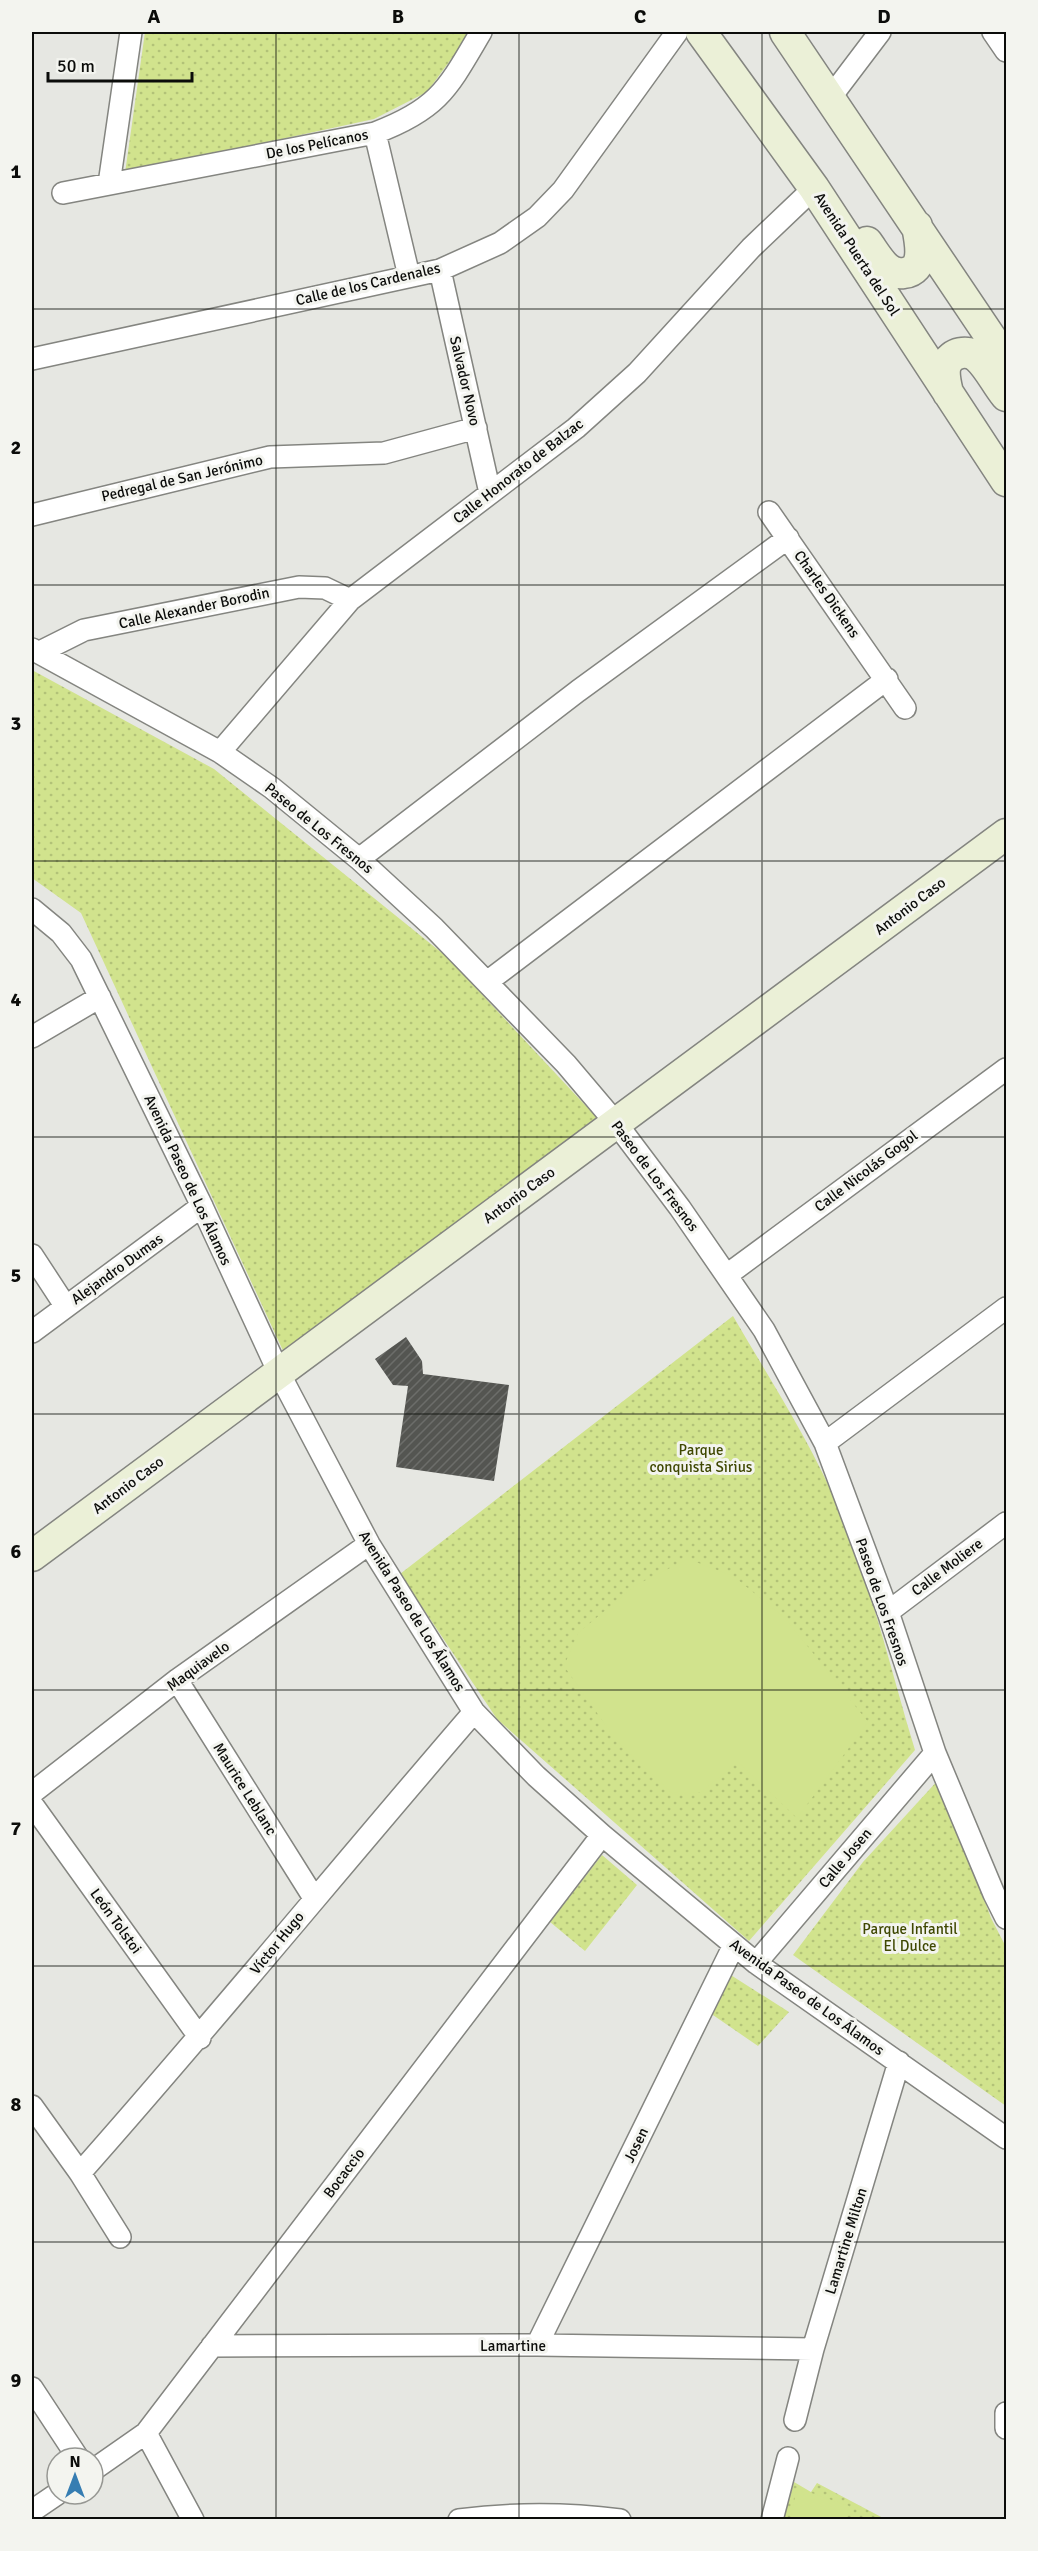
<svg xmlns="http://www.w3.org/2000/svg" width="1038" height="2551" font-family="Signika,sans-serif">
<defs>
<pattern id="grass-dots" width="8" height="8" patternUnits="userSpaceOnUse" patternTransform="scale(1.5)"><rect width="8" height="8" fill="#d1e38d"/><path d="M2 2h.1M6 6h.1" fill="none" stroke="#b2c278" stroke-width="1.8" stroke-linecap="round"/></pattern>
<pattern id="building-hatch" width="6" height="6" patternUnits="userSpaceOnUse" patternTransform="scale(1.5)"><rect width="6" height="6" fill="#545551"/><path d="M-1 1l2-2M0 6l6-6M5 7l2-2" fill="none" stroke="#6c6d6a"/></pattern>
</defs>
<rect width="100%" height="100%" fill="#e6e7e2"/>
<path fill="url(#grass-dots)" d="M 145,32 L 471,32 L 427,92 L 374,119 L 125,173 Z
M 32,670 L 214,769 L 447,957 L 599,1120 L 285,1355 L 81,913 L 32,878 Z
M 733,1316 C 770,1380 811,1442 840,1511 C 872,1588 891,1671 915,1750 L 749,1941 L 497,1719 L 400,1574 Z
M 940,1778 L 991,1918 L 1006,1947 L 1006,2106 L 793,1955 L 863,1862 Z
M 602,1855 L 637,1885 L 585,1951 L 550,1922 Z
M 726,1972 L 789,2012 L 758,2046 L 710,2013 Z
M 794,2482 L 811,2492 L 817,2483 L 885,2519 L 783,2520 Z"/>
<path fill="#d1e38d" d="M 688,1559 L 733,1576 L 785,1618 L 868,1722 L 797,1818 L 738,1762 L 701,1792 L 674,1795 L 616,1740 L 564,1666 L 578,1633 L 636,1585 Z
M 797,2488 L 849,2506 L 846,2519 L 790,2519 Z"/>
<path fill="url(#building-hatch)" d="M 406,1337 L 422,1361 L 423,1374 L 509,1385 L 494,1481 L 396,1467 L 408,1386 L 393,1385 L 375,1359 Z"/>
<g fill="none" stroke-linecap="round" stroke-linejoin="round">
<defs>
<path id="street" d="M 993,32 L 1006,51
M 830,98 L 880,32
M 375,133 L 409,276
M 109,184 L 131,32
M 63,193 L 375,133 C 439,109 448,88 481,32
M 440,270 L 490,493
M 32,359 L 440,270 L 500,243 L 537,217 L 563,190 L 677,32
M 769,512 L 905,708
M 32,515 L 270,457 L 384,453 L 476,428
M 32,649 L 220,752 L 272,788 L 359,859 L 434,928 L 566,1064 L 616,1123 L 680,1208 L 764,1330 L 825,1443 L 888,1612 L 935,1753 L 994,1894 L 1006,1918
M 40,652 L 84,630 L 299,587 L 325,588 L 350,600
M 220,752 L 350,600 L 576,428 L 637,373 L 751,248 L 814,188
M 359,859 L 578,691 L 788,538
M 32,909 L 61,933 L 81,959 L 199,1200 L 279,1373 L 369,1544 L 474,1712 L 536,1776 L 602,1835 L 756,1963 L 1006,2138
M 487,982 L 887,679
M 32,1037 L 100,997
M 32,1255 L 66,1307
M 727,1275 L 1006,1069
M 32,1332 L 202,1206
M 825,1443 L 1006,1308
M 888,1612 L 1006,1523
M 177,1680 L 314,1898
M 32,1793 L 177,1680 L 369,1544
M 32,1804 L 200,2038
M 756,1963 L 935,1753
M 32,2106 L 80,2173 L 120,2237
M 80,2173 C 214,2022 342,1865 474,1712
M 537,2345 L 734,1945
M 212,2346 L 537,2345 L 813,2349
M 32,2388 L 78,2458
M 1006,2413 L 1006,2428
M 795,2420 L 813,2349 L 899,2062
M 146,2433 L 193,2520
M 93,2470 L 146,2433 L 602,1835
M 32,2511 L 57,2494
M 459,2520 C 513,2513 566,2513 620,2520
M 772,2520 L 788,2458"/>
<path id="secondary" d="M 701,32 L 814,188 L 1006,481
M 785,32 L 1006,360
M 867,242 C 873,250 879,261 887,268 C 892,272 898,274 904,273 C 927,270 920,242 917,226
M 948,393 C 946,384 943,373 946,365 C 951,352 968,349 978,358 C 989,368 996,384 1006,396
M 32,1556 L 1006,834"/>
</defs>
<use href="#street" stroke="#848580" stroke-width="24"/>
<use href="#secondary" stroke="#848580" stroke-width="33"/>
<use href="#street" stroke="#fff" stroke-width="21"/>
<use href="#secondary" stroke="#ebf0d7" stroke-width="30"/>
</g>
<path fill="none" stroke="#0b0c0a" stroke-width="1.5" stroke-opacity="0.55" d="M 276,32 L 276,2520M 519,32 L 519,2520M 762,32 L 762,2520M 32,309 L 1006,309M 32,585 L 1006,585M 32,861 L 1006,861M 32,1137 L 1006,1137M 32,1414 L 1006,1414M 32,1690 L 1006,1690M 32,1966 L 1006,1966M 32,2242 L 1006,2242"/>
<g text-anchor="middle" stroke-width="6" stroke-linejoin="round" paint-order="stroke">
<g font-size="15" fill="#0b0c0a" stroke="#f3f4ef">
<text transform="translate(317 144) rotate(-11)" y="5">De los Pelícanos</text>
<text transform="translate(857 254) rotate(57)" y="5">Avenida Puerta del Sol</text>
<text transform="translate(368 284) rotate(-13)" y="5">Calle de los Cardenales</text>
<text transform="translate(465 381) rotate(77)" y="5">Salvador Novo</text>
<text transform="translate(518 471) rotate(-38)" y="5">Calle Honorato de Balzac</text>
<text transform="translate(182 478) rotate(-13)" y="5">Pedregal de San Jerónimo</text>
<text transform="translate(827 594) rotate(55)" y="5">Charles Dickens</text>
<text transform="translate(194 608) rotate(-12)" y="5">Calle Alexander Borodin</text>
<text transform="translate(319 828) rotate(39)" y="5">Paseo de Los Fresnos</text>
<text transform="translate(910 906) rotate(-37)" y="5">Antonio Caso</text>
<text transform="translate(866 1171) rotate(-37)" y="5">Calle Nicolás Gogol</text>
<text transform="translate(655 1176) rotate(53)" y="5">Paseo de Los Fresnos</text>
<text transform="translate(188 1180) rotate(65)" y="5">Avenida Paseo de Los Álamos</text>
<text transform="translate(519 1195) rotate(-36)" y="5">Antonio Caso</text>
<text transform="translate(117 1269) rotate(-36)" y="5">Alejandro Dumas</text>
<text transform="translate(128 1485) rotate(-37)" y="5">Antonio Caso</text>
<text transform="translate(947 1567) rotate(-37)" y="5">Calle Moliere</text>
<text transform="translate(882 1602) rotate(71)" y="5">Paseo de Los Fresnos</text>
<text transform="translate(412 1611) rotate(58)" y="5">Avenida Paseo de Los Álamos</text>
<text transform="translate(198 1666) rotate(-36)" y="5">Maquiavelo</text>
<text transform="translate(245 1789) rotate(58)" y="5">Maurice Leblanc</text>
<text transform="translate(845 1858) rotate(-50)" y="5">Calle Josen</text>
<text transform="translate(116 1921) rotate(54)" y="5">León Tolstoi</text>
<text transform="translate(277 1943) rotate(-51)" y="5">Víctor Hugo</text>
<text transform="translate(807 1997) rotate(36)" y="5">Avenida Paseo de Los Álamos</text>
<text transform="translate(636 2145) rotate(-64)" y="5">Josen</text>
<text transform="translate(344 2173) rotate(-53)" y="5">Bocaccio</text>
<text transform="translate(846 2241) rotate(-73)" y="5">Lamartine Milton</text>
<text x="513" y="2351">Lamartine</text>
</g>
<g font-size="15" fill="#3f4802" stroke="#f3f4ef">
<text x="701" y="1455">Parque<tspan x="701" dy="17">conquista Sirius</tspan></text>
<text x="910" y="1934">Parque Infantil<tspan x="910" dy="17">El Dulce</tspan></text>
</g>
</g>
<rect width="1038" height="2551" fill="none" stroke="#f3f4ef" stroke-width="66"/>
<g transform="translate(75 2476)"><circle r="28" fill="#f3f4ef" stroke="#969793" stroke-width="1.5"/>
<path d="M0-4.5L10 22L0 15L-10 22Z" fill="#367db2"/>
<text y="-9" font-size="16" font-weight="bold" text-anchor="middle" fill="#0b0c0a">N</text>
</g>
<path d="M48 72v9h144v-9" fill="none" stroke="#0b0c0a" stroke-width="3"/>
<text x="57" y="72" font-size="18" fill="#0b0c0a" stroke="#f3f4ef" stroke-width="4.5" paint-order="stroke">50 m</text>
<rect x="33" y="33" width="972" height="2485" fill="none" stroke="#0b0c0a" stroke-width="2"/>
<g font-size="20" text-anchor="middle" font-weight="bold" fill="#0b0c0a">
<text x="154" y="23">A</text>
<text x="398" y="23">B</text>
<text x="640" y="23">C</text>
<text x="884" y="23">D</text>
<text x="16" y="178">1</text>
<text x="16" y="454">2</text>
<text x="16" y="730">3</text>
<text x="16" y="1006">4</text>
<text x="16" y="1282">5</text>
<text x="16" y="1558">6</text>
<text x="16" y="1835">7</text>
<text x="16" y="2111">8</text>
<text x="16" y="2387">9</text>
</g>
</svg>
